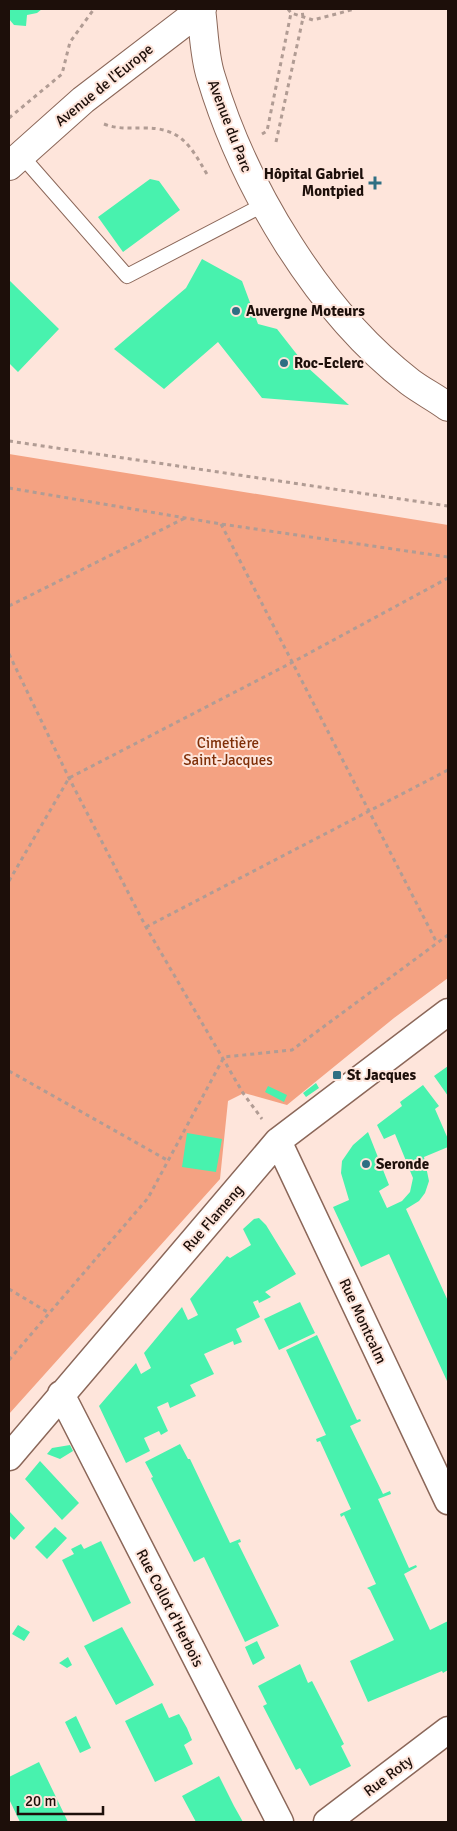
<svg xmlns="http://www.w3.org/2000/svg" width="457" height="1831" font-family="Signika,sans-serif">
<rect width="100%" height="100%" fill="#fee5db"/>
<path fill="#f4a282" d="M 9,454 L 448,525 L 448,978 L 394,1018 L 287,1105 L 244,1093 L 228,1101 L 220,1179 L 9,1414 Z"/>
<path fill="#48f2ae" d="M 9,9 L 42,9 L 37,13 L 27,15 L 26,26 L 14,25 L 9,19 Z
M 150,179 L 159,181 L 180,210 L 123,252 L 98,217 Z
M 202,259 L 242,281 L 258,324 L 277,329 L 306,366 L 349,405 L 262,398 L 218,342 L 164,389 L 114,349 L 186,288 Z
M 9,280 L 59,329 L 18,372 L 9,363 Z
M 448,1066 L 448,1096 L 434,1076 Z
M 316,1083 L 319,1088 L 306,1097 L 303,1093 Z
M 423,1085 L 439,1106 L 435,1109 L 448,1139 L 448,1147 L 424,1157 L 429,1181 L 425,1193 L 419,1201 L 406,1209 L 448,1301 L 447,1381 L 389,1254 L 361,1267 L 333,1207 L 349,1200 L 341,1173 L 342,1161 L 353,1145 L 368,1132 L 389,1185 L 379,1191 L 387,1208 L 402,1201 L 410,1192 L 413,1178 L 395,1134 L 384,1139 L 377,1125 L 402,1106 L 400,1102 Z
M 268,1086 L 287,1095 L 284,1102 L 265,1092 Z
M 187,1133 L 222,1139 L 216,1172 L 182,1167 Z
M 259,1218 L 266,1225 L 296,1274 L 265,1292 L 271,1297 L 259,1303 L 258,1300 L 253,1302 L 260,1317 L 236,1329 L 242,1342 L 234,1345 L 233,1341 L 204,1354 L 214,1374 L 190,1385 L 196,1396 L 170,1408 L 168,1402 L 157,1407 L 168,1431 L 161,1435 L 159,1431 L 144,1438 L 150,1451 L 126,1463 L 99,1406 L 136,1363 L 141,1374 L 151,1368 L 144,1353 L 182,1307 L 188,1320 L 198,1315 L 190,1299 L 227,1256 L 230,1258 L 251,1245 L 243,1229 L 254,1219 Z
M 300,1302 L 315,1333 L 279,1350 L 264,1319 Z
M 317,1335 L 357,1420 L 360,1419 L 361,1421 L 350,1426 L 383,1494 L 390,1491 L 391,1494 L 378,1499 L 409,1568 L 416,1565 L 417,1567 L 404,1574 L 430,1630 L 448,1621 L 448,1670 L 443,1673 L 442,1671 L 368,1702 L 350,1661 L 394,1640 L 370,1590 L 367,1588 L 376,1584 L 344,1515 L 341,1517 L 340,1514 L 351,1509 L 320,1441 L 317,1442 L 316,1439 L 326,1435 L 286,1350 Z
M 180,1444 L 188,1459 L 190,1459 L 230,1543 L 240,1539 L 241,1542 L 238,1543 L 279,1626 L 245,1642 L 204,1557 L 194,1562 L 151,1478 L 153,1477 L 145,1462 Z
M 70,1445 L 73,1451 L 60,1459 L 47,1454 L 52,1448 Z
M 40,1461 L 79,1503 L 62,1520 L 25,1479 Z
M 9,1511 L 25,1528 L 14,1540 L 9,1535 Z
M 55,1527 L 67,1538 L 47,1559 L 35,1547 Z
M 101,1541 L 131,1603 L 93,1622 L 62,1560 L 74,1554 L 71,1549 L 81,1544 L 84,1549 Z
M 18,1625 L 30,1632 L 24,1641 L 12,1634 Z
M 122,1627 L 154,1685 L 116,1705 L 84,1646 Z
M 257,1641 L 265,1658 L 253,1665 L 245,1647 Z
M 68,1657 L 72,1665 L 67,1668 L 59,1663 Z
M 300,1664 L 308,1683 L 312,1681 L 344,1744 L 341,1746 L 351,1766 L 310,1786 L 300,1768 L 296,1770 L 263,1706 L 267,1704 L 258,1686 Z
M 162,1703 L 169,1718 L 179,1714 L 187,1728 L 192,1740 L 184,1745 L 193,1764 L 155,1782 L 125,1721 Z
M 76,1716 L 91,1748 L 80,1753 L 65,1722 Z
M 39,1762 L 54,1793 L 68,1822 L 20,1822 L 9,1799 L 9,1777 Z
M 219,1776 L 234,1806 L 243,1822 L 196,1822 L 182,1796 Z"/>
<g fill="none" stroke-linecap="round" stroke-linejoin="round">
<defs>
<path id="lane" d="M 21,155 L 127,276 L 265,204"/>
<path id="street" d="M 278,1141 L 448,1501
M 61,1394 L 280,1822
M 9,1457 L 278,1141 L 448,1012
M 327,1822 L 448,1730"/>
<path id="secondary" d="M 201,9 C 204,31 204,56 211,77 C 244,187 318,311 410,382 C 422,391 436,398 448,407
M 9,166 L 83,100 L 202,9"/>
</defs>
<use href="#lane" stroke="#8b6759" stroke-width="16"/>
<use href="#street" stroke="#8b6759" stroke-width="29"/>
<use href="#secondary" stroke="#8b6759" stroke-width="30"/>
<path stroke="#b19c94" stroke-width="3" stroke-dasharray="4 4" stroke-linecap="butt" d="M 288,9 L 291,13 L 313,20 L 355,9
M 9,118 L 62,74 L 70,42 L 94,9
M 104,124 C 117,129 128,128 142,128 C 181,127 190,145 208,176
M 262,134 L 267,131 L 291,13
M 276,142 L 303,18 L 302,9
M 9,441 L 448,506
M 9,488 L 221,524 L 448,557
M 221,524 L 437,943
M 9,606 L 185,518
M 9,654 L 69,778 L 146,927 L 243,1093 L 262,1119
M 9,881 L 69,778 L 291,663 L 448,578
M 146,927 L 448,770
M 9,1071 L 167,1160
M 9,1289 L 49,1313
M 9,1360 L 148,1198 L 224,1057 L 292,1050 L 448,935"/>
<use href="#lane" stroke="#fff" stroke-width="14"/>
<use href="#street" stroke="#fff" stroke-width="26"/>
<use href="#secondary" stroke="#fff" stroke-width="28"/>
</g>
<g fill="#2f6f83" stroke="#fee5db" stroke-width="2">
<path d="M372.5 175.5h5v5h5v5h-5v5h-5v-5h-5v-5h5z"/>
<circle cx="236" cy="311" r="5"/>
<circle cx="284" cy="363" r="5"/>
<rect x="332" y="1070" width="10" height="10" rx="2.5"/>
<circle cx="366" cy="1164" r="5"/>
</g>
<g text-anchor="middle" stroke-width="4" stroke-linejoin="round" paint-order="stroke">
<g font-size="15" fill="#1d0f0a" stroke="#fee5db">
<text transform="translate(104 85) rotate(-39)" y="5">Avenue de l'Europe</text>
<text transform="translate(230 126) rotate(69)" y="5">Avenue du Parc</text>
<text transform="translate(213 1218) rotate(-49)" y="5">Rue Flameng</text>
<text transform="translate(363 1321) rotate(65)" y="5">Rue Montcalm</text>
<text transform="translate(170 1608) rotate(63)" y="5">Rue Collot d'Herbois</text>
<text transform="translate(388 1776) rotate(-37)" y="5">Rue Roty</text>
</g>
<g font-size="15" font-weight="bold" fill="#1d0f0a" stroke="#fee5db" text-anchor="start">
<text x="364" y="179" text-anchor="end">Hôpital Gabriel<tspan x="364" dy="17">Montpied</tspan></text>
<text x="246" y="316">Auvergne Moteurs</text>
<text x="294" y="368">Roc-Eclerc</text>
<text x="347" y="1080">St Jacques</text>
<text x="376" y="1169">Seronde</text>
</g>
<g font-size="15" fill="#7f2f08" stroke="#fee5db">
<text x="228" y="748">Cimetière<tspan x="228" dy="17">Saint-Jacques</tspan></text>
</g>
</g>
<rect width="457" height="1831" fill="none" stroke="#1d0f0a" stroke-width="20"/>
<path d="M18 1806v8h85v-8" fill="none" stroke="#1d0f0a" stroke-width="2.5"/>
<text x="25" y="1806" font-size="15" fill="#1d0f0a" stroke="#fee5db" stroke-width="4" paint-order="stroke">20 m</text>
</svg>
